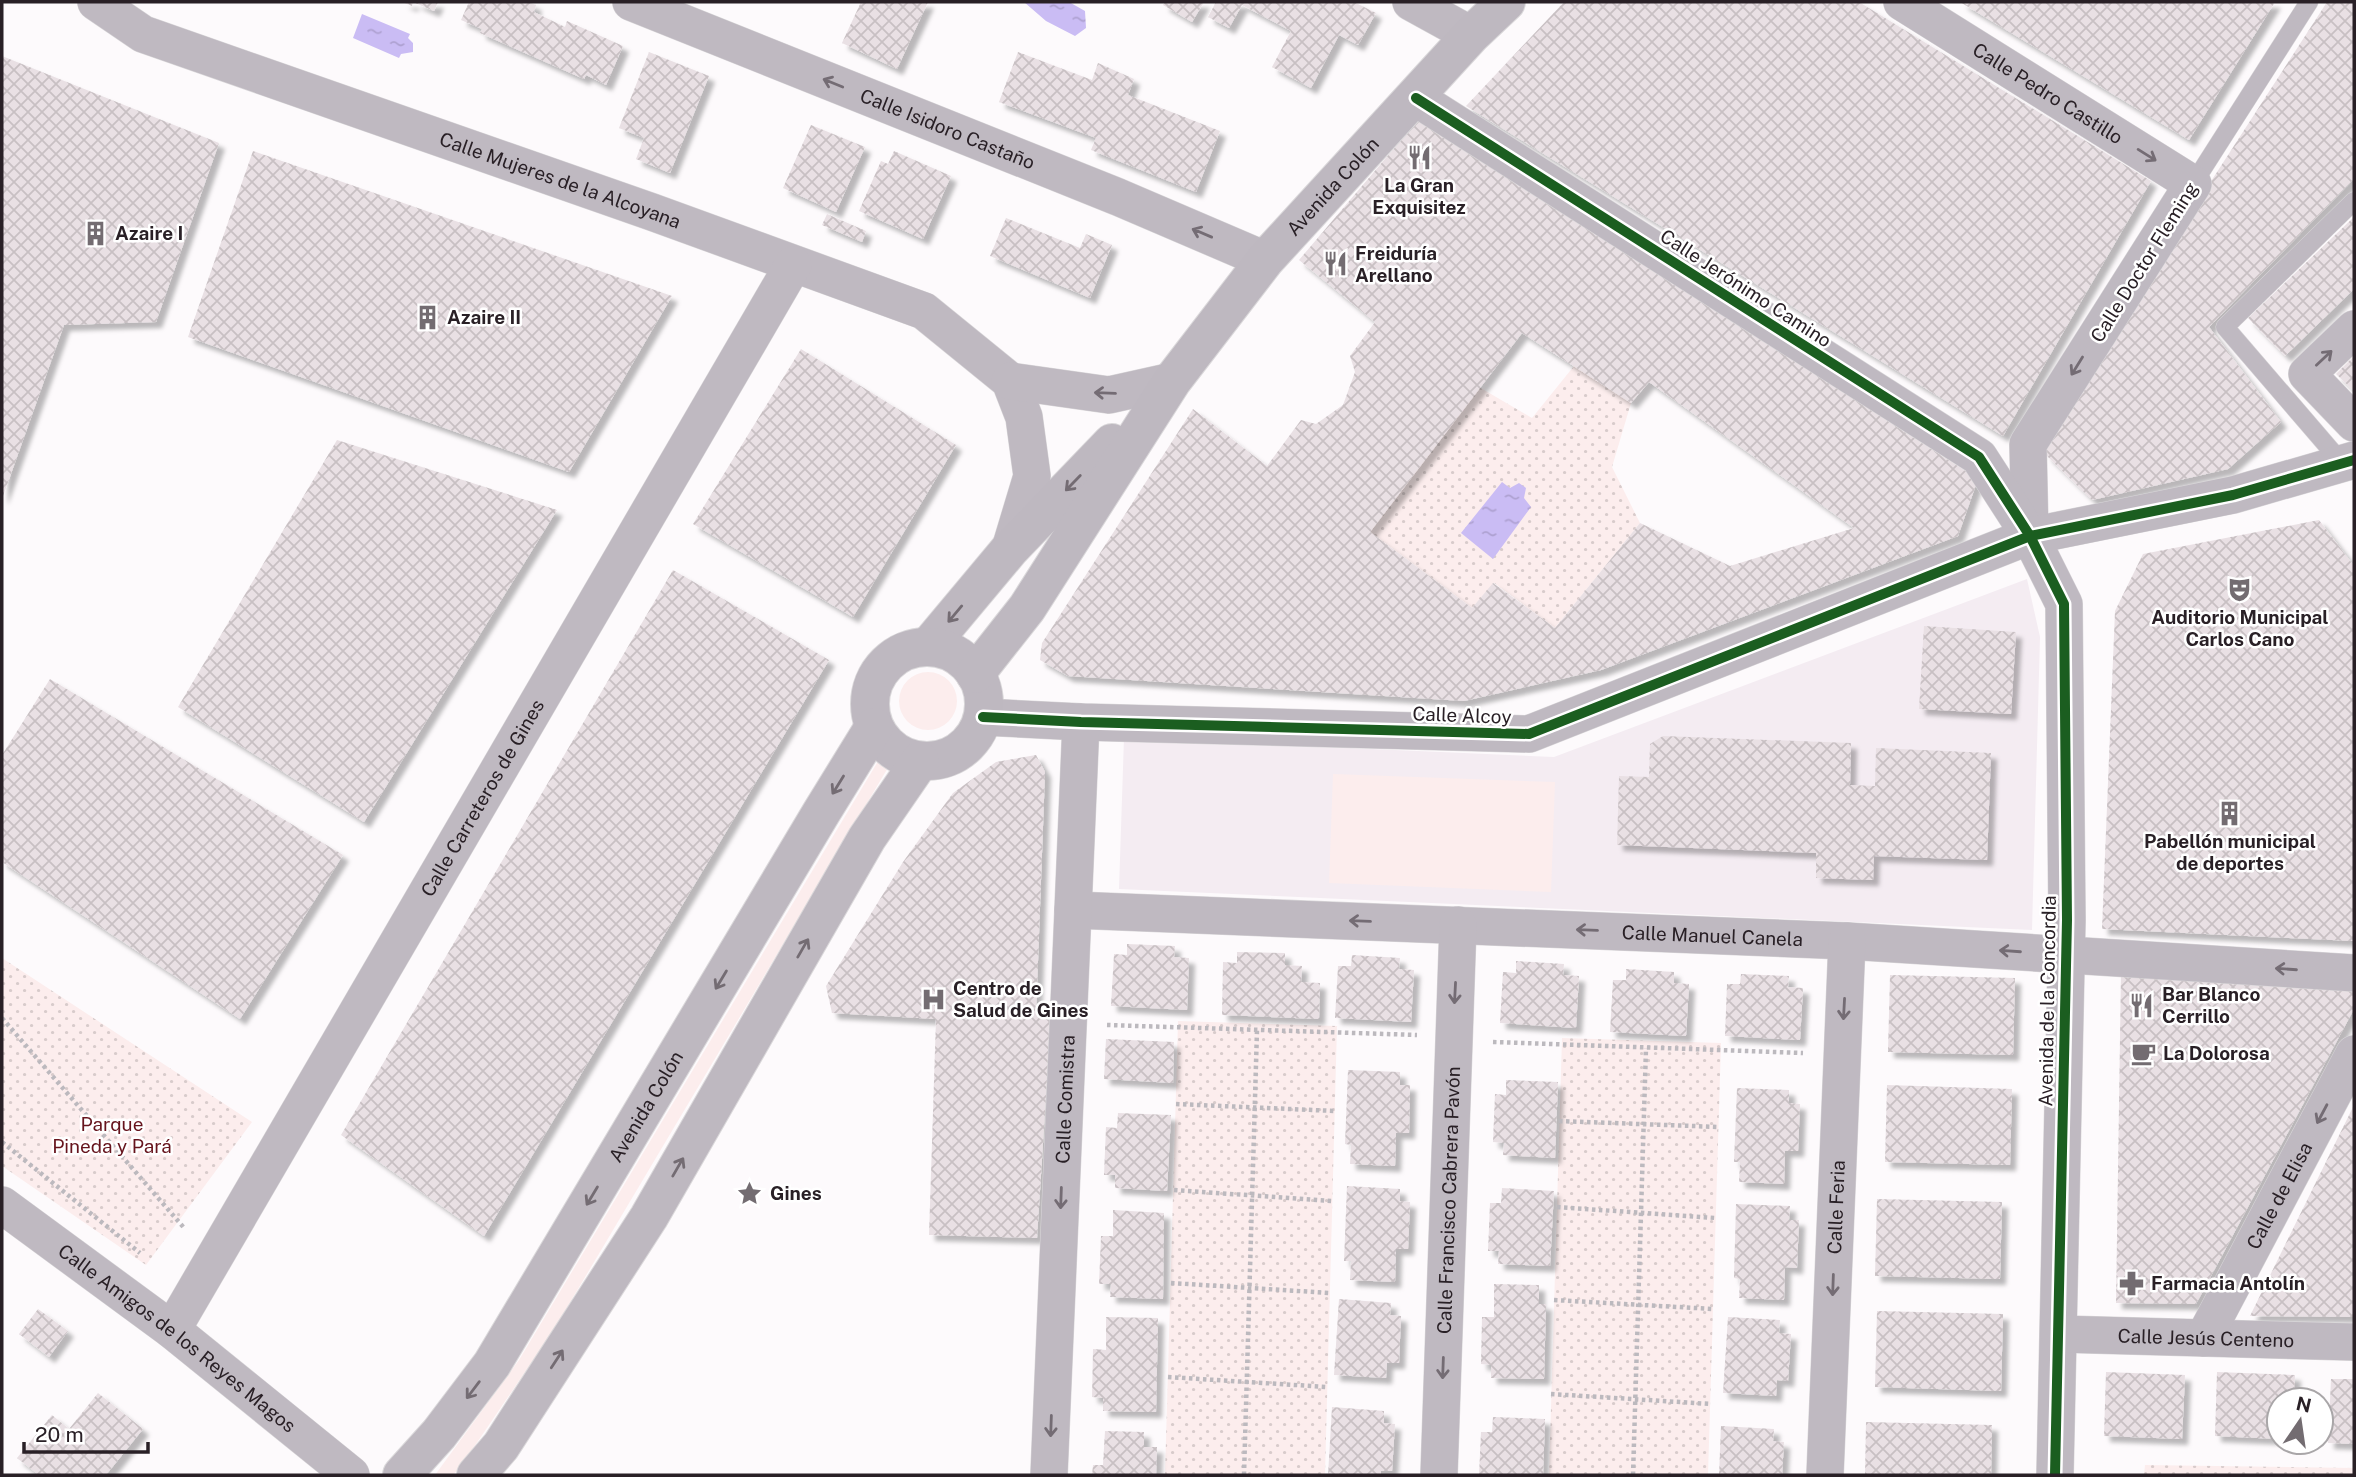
<svg xmlns="http://www.w3.org/2000/svg" width="2356" height="1477" font-family="'Public Sans',sans-serif">
<defs>
<pattern id="park-dots" width="8" height="8" patternUnits="userSpaceOnUse" patternTransform="scale(1.75)"><rect width="8" height="8" fill="#fceded"/><path d="M2 2h.1M6 6h.1" fill="none" stroke="#d8cbcb" stroke-width="1.8" stroke-linecap="round"/></pattern>
<pattern id="water-ripples" width="26" height="14" patternUnits="userSpaceOnUse" patternTransform="scale(1.75)"><rect width="26" height="14" fill="#cabcf4"/><path d="M2 4q2-2 4 0t4 0M15 11q2-2 4 0t4 0" fill="none" stroke="#aea1d1"/></pattern>
<pattern id="building-cross-hatch" width="8" height="8" patternUnits="userSpaceOnUse" patternTransform="scale(1.75)"><rect width="8" height="8" fill="#e9e0e4"/><path d="M0 0l8 8M0 8l8-8" fill="none" stroke="#c8c0c3"/></pattern>
<filter id="shadow"><feDropShadow dx="6" dy="6" stdDeviation="2" flood-color="#0004"/></filter>
</defs>
<rect width="100%" height="100%" fill="#fdfafc"/>
<path fill="#f4ecf2" d="M 2027,579 L 2040,637 L 2032,930 L 1119,889 L 1124,738 L 1554,757 Z"/>
<path fill="#fceded" d="M899 701a29 29 0 1 1 58 0a29 29 0 1 1-58 0Z
M 880,758 L 889,766 L 553,1331 L 461,1466 L 453,1475 L 435,1475 L 519,1360 Z
M 1333,774 L 1555,782 L 1551,892 L 1329,883 Z"/>
<path fill="url(#park-dots)" d="M 1574,366 L 1631,403 L 1612,467 L 1640,523 L 1555,628 L 1494,583 L 1472,608 L 1370,532 L 1479,387 L 1532,418 Z
M 2,958 L 252,1122 L 146,1265 L 2,1166 Z
M 1178,1021 L 1337,1026 L 1325,1475 L 1165,1475 Z
M 1562,1038 L 1721,1043 L 1708,1475 L 1549,1475 Z
M 2145,1465 L 2354,1468 L 2354,1475 L 2144,1475 Z"/>
<path fill="url(#water-ripples)" d="M 1024,2 L 1069,2 L 1085,11 L 1086,28 L 1075,36 L 1046,21 Z
M 362,14 L 410,34 L 408,38 L 413,43 L 413,52 L 401,54 L 399,58 L 353,38 Z
M 1502,482 L 1510,488 L 1519,483 L 1526,488 L 1524,498 L 1531,507 L 1493,559 L 1461,533 Z"/>
<path fill="url(#building-cross-hatch)" fill-rule="evenodd" filter="url(#shadow)" d="M 402,2 L 438,2 L 434,11 L 413,2 L 412,6 Z
M 469,2 L 528,2 L 536,5 L 534,12 L 565,27 L 567,21 L 623,46 L 606,85 L 586,75 L 584,79 L 480,33 L 482,29 L 461,20 Z
M 861,2 L 928,2 L 897,69 L 842,43 Z
M 1165,2 L 1204,2 L 1192,22 L 1163,5 Z
M 1216,2 L 1354,2 L 1376,13 L 1358,45 L 1339,35 L 1311,88 L 1272,67 L 1291,31 L 1242,5 L 1229,28 L 1208,17 Z
M 1564,2 L 1859,2 L 2151,181 L 2003,436 L 1466,106 Z
M 1960,2 L 2275,2 L 2189,140 Z
M 2327,2 L 2354,2 L 2354,179 L 2209,327 L 2281,422 L 2228,469 L 2092,500 L 2047,456 L 2043,441 Z
M 649,52 L 709,76 L 670,173 L 636,159 L 644,138 L 619,128 Z
M 1018,52 L 1092,80 L 1098,63 L 1134,79 L 1128,95 L 1220,131 L 1196,192 L 1091,150 L 1096,138 L 999,102 Z
M 2,56 L 219,143 L 156,322 L 64,325 L 2,499 Z
M 1419,119 L 1978,479 L 1958,536 L 1601,670 L 1464,701 L 1068,676 L 1040,660 L 1042,643 L 1193,409 L 1267,466 L 1301,420 L 1316,424 L 1343,405 L 1355,372 L 1350,356 L 1375,322 L 1299,260 ZM 1522,333 L 1631,403 L 1649,382 L 1854,528 L 1730,566 L 1640,523 L 1555,628 L 1493,583 L 1472,608 L 1370,532 Z
M 811,125 L 865,147 L 836,212 L 783,188 Z
M 253,151 L 672,296 L 569,472 L 188,337 Z
M 894,151 L 951,176 L 923,239 L 859,211 L 881,161 L 888,164 Z
M 827,214 L 866,231 L 862,242 L 822,225 Z
M 2354,217 L 2354,289 L 2285,356 L 2248,318 Z
M 1006,218 L 1080,248 L 1086,234 L 1112,245 L 1090,298 L 990,256 Z
M 801,349 L 956,445 L 853,617 L 693,524 Z
M 2354,356 L 2354,391 L 2336,374 Z
M 337,440 L 557,510 L 364,822 L 178,707 Z
M 2319,520 L 2354,566 L 2354,941 L 2102,929 L 2115,611 L 2143,554 Z
M 673,570 L 829,660 L 484,1236 L 341,1135 Z
M 1924,626 L 2016,632 L 2011,714 L 1919,709 Z
M 50,679 L 343,855 L 240,1019 L 2,862 L 2,755 Z
M 1663,736 L 1851,743 L 1850,785 L 1875,786 L 1876,748 L 1991,753 L 1987,860 L 1874,856 L 1873,880 L 1816,878 L 1816,853 L 1617,845 L 1619,776 L 1649,777 L 1650,744 Z
M 1036,755 L 1045,772 L 1036,1015 L 1051,1017 L 1037,1238 L 929,1235 L 936,1019 L 832,1013 L 826,986 L 903,862 L 953,793 L 996,762 Z
M 1127,944 L 1175,946 L 1174,957 L 1189,958 L 1187,1010 L 1111,1006 L 1114,954 L 1127,955 Z
M 1237,952 L 1285,953 L 1285,965 L 1302,966 L 1301,982 L 1320,983 L 1319,1019 L 1222,1015 L 1223,962 L 1237,963 Z
M 1352,955 L 1400,958 L 1399,969 L 1414,970 L 1411,1022 L 1335,1018 L 1338,966 L 1351,966 Z
M 1516,961 L 1564,964 L 1563,975 L 1579,976 L 1576,1028 L 1500,1023 L 1503,972 L 1516,973 Z
M 1626,969 L 1674,972 L 1674,983 L 1689,984 L 1686,1036 L 1610,1032 L 1613,980 L 1626,980 Z
M 2121,972 L 2354,988 L 2354,1009 L 2196,1304 L 2116,1303 Z
M 1741,974 L 1789,976 L 1788,987 L 1803,988 L 1800,1040 L 1725,1036 L 1727,984 L 1740,984 Z
M 1890,975 L 2015,978 L 2013,1055 L 1888,1052 Z
M 1106,1039 L 1174,1042 L 1173,1083 L 1104,1079 Z
M 1348,1070 L 1400,1072 L 1400,1085 L 1410,1085 L 1409,1133 L 1396,1133 L 1395,1166 L 1350,1164 L 1351,1145 L 1345,1144 Z
M 1506,1080 L 1558,1082 L 1555,1158 L 1503,1155 L 1504,1143 L 1493,1142 L 1495,1094 L 1506,1095 Z
M 1887,1085 L 2012,1089 L 2010,1165 L 1885,1162 Z
M 1737,1088 L 1789,1090 L 1789,1103 L 1800,1104 L 1798,1151 L 1785,1151 L 1784,1184 L 1739,1182 L 1740,1162 L 1734,1162 Z
M 2354,1105 L 2354,1317 L 2250,1316 Z
M 1118,1113 L 1171,1115 L 1167,1191 L 1115,1188 L 1115,1175 L 1104,1175 L 1106,1127 L 1117,1128 Z
M 1347,1186 L 1400,1189 L 1400,1201 L 1410,1202 L 1408,1249 L 1396,1249 L 1395,1282 L 1350,1280 L 1351,1261 L 1344,1261 Z
M 1502,1188 L 1554,1191 L 1550,1266 L 1498,1264 L 1499,1251 L 1488,1251 L 1490,1203 L 1501,1203 Z
M 1877,1199 L 2002,1202 L 2000,1279 L 1875,1276 Z
M 1736,1204 L 1790,1206 L 1789,1220 L 1799,1220 L 1797,1268 L 1785,1267 L 1784,1300 L 1739,1298 L 1740,1279 L 1734,1278 Z
M 1113,1210 L 1164,1213 L 1163,1299 L 1110,1297 L 1111,1284 L 1099,1284 L 1101,1236 L 1113,1236 Z
M 1494,1284 L 1539,1285 L 1539,1304 L 1546,1304 L 1544,1379 L 1491,1378 L 1491,1365 L 1481,1364 L 1482,1317 L 1494,1317 Z
M 1339,1299 L 1391,1303 L 1390,1315 L 1401,1316 L 1399,1363 L 1387,1363 L 1386,1378 L 1334,1375 Z
M 38,1309 L 68,1331 L 49,1357 L 19,1334 Z
M 1877,1311 L 2003,1314 L 2001,1391 L 1875,1387 Z
M 1106,1317 L 1158,1318 L 1156,1412 L 1103,1411 L 1103,1398 L 1092,1397 L 1093,1349 L 1106,1350 Z
M 1728,1317 L 1780,1320 L 1779,1333 L 1791,1334 L 1788,1381 L 1777,1380 L 1776,1396 L 1723,1393 Z
M 2106,1372 L 2185,1375 L 2182,1439 L 2104,1436 Z
M 2217,1372 L 2295,1375 L 2294,1400 L 2279,1400 L 2279,1439 L 2215,1436 Z
M 2331,1379 L 2354,1379 L 2354,1444 L 2328,1443 Z
M 98,1393 L 143,1429 L 106,1475 L 39,1475 L 17,1458 L 52,1415 L 69,1429 Z
M 1332,1407 L 1384,1411 L 1384,1423 L 1395,1424 L 1392,1471 L 1381,1471 L 1381,1475 L 1328,1475 Z
M 1493,1417 L 1545,1419 L 1543,1475 L 1479,1475 L 1481,1432 L 1492,1432 Z
M 1866,1422 L 1992,1425 L 1991,1475 L 1865,1475 Z
M 1721,1426 L 1774,1429 L 1773,1441 L 1784,1442 L 1782,1475 L 1719,1475 Z
M 1105,1431 L 1144,1432 L 1144,1447 L 1157,1447 L 1156,1475 L 1092,1475 L 1093,1465 L 1103,1465 Z"/>
<g fill="none" stroke-linecap="round" stroke-linejoin="round">
<defs>
<path id="service" d="M 2193,184 L 2309,2
M 2342,463 L 2225,327 L 2354,201"/>
<g id="minor">
<path id="s1" d="M 96,2 L 143,34 L 652,212 L 924,311 L 1010,381 L 1024,417 L 1032,476 L 1010,549"/>
<path id="s2" d="M 631,2 L 1118,197 L 1265,260"/>
<path d="M 1411,2 L 1471,35"/>
<path id="s3" d="M 1902,2 L 2193,184 L 2028,444 L 2030,535"/>
<path d="M 1416,98 L 1979,457 L 2030,536 L 2064,604 L 2067,920 L 2055,1475"/>
<path d="M 2354,329 L 2307,374 L 2354,423"/>
<path d="M 1010,381 L 1109,395 L 1172,381"/>
<path d="M 983,717 L 1081,722 L 1529,734 L 2030,536 L 2233,495 L 2354,460"/>
<path id="s4" d="M 1073,910 L 1847,941 L 2354,973"/>
<path id="s5" d="M 2,1205 L 172,1330 L 351,1475"/>
<path id="s6" d="M 172,1330 L 793,265"/>
<path id="s7" d="M 2059,1334 L 2354,1342"/>
<path id="s8" d="M 2204,1338 L 2354,1054"/>
<path id="s9" d="M 1049,1475 L 1081,722"/>
<path id="s10" d="M 1439,1475 L 1458,925"/>
<path id="s11" d="M 1825,1475 L 1847,941"/>
</g>
<g id="secondary">
<path d="M 928,647 L 1010,549 L 1112,443"/>
<circle cx="927" cy="704" r="57"/>
<path id="s12" d="M 975,674 L 1027,608 L 1172,381 L 1265,260 L 1471,35 L 1506,2"/>
<path id="s13" d="M 402,1475 L 439,1434 L 492,1364 L 821,813 L 874,727"/>
<path d="M 476,1475 L 501,1446 L 649,1217 L 867,838 L 920,761"/>
</g>
</defs>
<use href="#service" stroke="#dad8da" stroke-width="19"/>
<use href="#minor" stroke="#dad8da" stroke-width="38"/>
<use href="#secondary" stroke="#dad8da" stroke-width="40"/>
<path stroke="#bcb9be" stroke-width="4.5" stroke-dasharray="3.5 3.5" stroke-linecap="butt" d="M 2,1018 L 185,1229
M 1107,1025 L 1417,1035
M 1493,1042 L 1803,1053
M 1176,1104 L 1335,1111
M 1559,1121 L 1719,1127
M 2,1142 L 140,1253
M 1174,1190 L 1332,1201
M 1557,1207 L 1716,1218
M 1171,1283 L 1330,1293
M 1554,1300 L 1713,1309
M 1168,1377 L 1327,1387
M 1551,1394 L 1711,1404
M 1244,1475 L 1257,1030
M 1633,1475 L 1646,1048"/>
<use href="#service" stroke="#bfb9c1" stroke-width="18"/>
<use href="#minor" stroke="#bfb9c1" stroke-width="37"/>
<use href="#secondary" stroke="#beb8c0" stroke-width="38"/>
<defs>
<path id="cycleway" d="M 1416,98 L 1979,457 L 2030,536 L 2064,604 L 2067,920 L 2055,1475
M 983,717 L 1081,722 L 1529,734 L 2030,536 L 2233,495 L 2354,460"/>
</defs>
<use href="#cycleway" stroke="#fff" stroke-width="15"/>
<use href="#cycleway" stroke="#1b5e20" stroke-width="10"/>
</g>
<defs><path id="oneway-shaft" d="M-6 0H5M1.5-3L5.5 0L1.5 3" fill="none" stroke-width="1.6" stroke-linecap="round" stroke-linejoin="round" transform="scale(1.75)"/></defs>
<g stroke="#746c74">
<use href="#oneway-shaft" transform="translate(833 83) rotate(-158)"/>
<use href="#oneway-shaft" transform="translate(2147 155) rotate(32)"/>
<use href="#oneway-shaft" transform="translate(1202 233) rotate(-157)"/>
<use href="#oneway-shaft" transform="translate(2324 358) rotate(-43)"/>
<use href="#oneway-shaft" transform="translate(2077 366) rotate(122)"/>
<use href="#oneway-shaft" transform="translate(1105 393) rotate(-178)"/>
<use href="#oneway-shaft" transform="translate(1360 921) rotate(-178)"/>
<use href="#oneway-shaft" transform="translate(1587 930) rotate(-178)"/>
<use href="#oneway-shaft" transform="translate(2010 951) rotate(-176)"/>
<use href="#oneway-shaft" transform="translate(2286 969) rotate(-176)"/>
<use href="#oneway-shaft" transform="translate(1455 993) rotate(93)"/>
<use href="#oneway-shaft" transform="translate(1844 1009) rotate(93)"/>
<use href="#oneway-shaft" transform="translate(2322 1114) rotate(118)"/>
<use href="#oneway-shaft" transform="translate(1061 1198) rotate(92)"/>
<use href="#oneway-shaft" transform="translate(1833 1285) rotate(92)"/>
<use href="#oneway-shaft" transform="translate(1443 1368) rotate(92)"/>
<use href="#oneway-shaft" transform="translate(1051 1426) rotate(92)"/>
</g>
<g stroke="#746c73">
<use href="#oneway-shaft" transform="translate(1073 483) rotate(134)"/>
<use href="#oneway-shaft" transform="translate(955 614) rotate(130)"/>
<use href="#oneway-shaft" transform="translate(838 785) rotate(122)"/>
<use href="#oneway-shaft" transform="translate(803 948) rotate(-60)"/>
<use href="#oneway-shaft" transform="translate(721 980) rotate(121)"/>
<use href="#oneway-shaft" transform="translate(678 1167) rotate(-60)"/>
<use href="#oneway-shaft" transform="translate(592 1196) rotate(121)"/>
<use href="#oneway-shaft" transform="translate(557 1359) rotate(-57)"/>
<use href="#oneway-shaft" transform="translate(473 1390) rotate(127)"/>
</g>
<defs>
<symbol id="restaurant-bare" viewBox="-9 -9 18 18"><path d="M-5-6h1v4h1v-4h1v4h1v-4h1v5L-1.5 .5V6h-2V.5L-5-1ZM5-6V6H3V1.5H1.5Q1.5-4 5-6Z" fill="#736c71" stroke="#fff" stroke-width="2.5" paint-order="stroke"/></symbol>
<symbol id="building-bare" viewBox="-9 -9 18 18"><path d="M-4-6H4V6H1V3H-1V6H-4ZM-2.5-4.3h1.7v1.8h-1.7ZM.8-4.3h1.7v1.8H.8ZM-2.5-1h1.7V.8h-1.7ZM.8-1h1.7V.8H.8Z" fill="#736c71" stroke="#fff" stroke-width="2.5" paint-order="stroke"/></symbol>
<symbol id="theatre-bare" viewBox="-9 -9 18 18"><path d="M-5-5.5Q0-4 5-5.5V0Q5 5 0 6Q-5 5-5 0ZM-3.3-2.5H-1v1.5H-3.3ZM1-2.5H3.3v1.5H1ZM-2.8 1Q0 5.5 2.8 1Z" fill="#736c71" stroke="#fff" stroke-width="2.5" paint-order="stroke"/></symbol>
<symbol id="hospital-bare" viewBox="-9 -9 18 18"><path d="M-5-5h3v3.5h4V-5h3V5h-3V1.5h-4V5h-3Z" fill="#736c71" stroke="#fff" stroke-width="2.5" paint-order="stroke"/></symbol>
<symbol id="cafe-bare" viewBox="-9 -9 18 18"><path d="M-5.5-4.5H6V0H3Q3 3.5 0 3.5H-2.5Q-5.5 3.5-5.5 0ZM3-3.2v2h1.7v-2ZM-6 4.5H4V6H-6Z" fill="#736c71" stroke="#fff" stroke-width="2.5" paint-order="stroke"/></symbol>
<symbol id="sight-bare" viewBox="-9 -9 18 18"><path d="M0-6L1.8-2.2L6-1.7L2.9 1.2L3.7 5.4L0 3.3L-3.7 5.4L-2.9 1.2L-6-1.7L-1.8-2.2Z" fill="#736c71" stroke="#fff" stroke-width="2.5" paint-order="stroke"/></symbol>
<symbol id="pharmacy-bare" viewBox="-9 -9 18 18"><path d="M-2-6h4v4h4v4h-4v4h-4v-4h-4v-4h4Z" fill="#736c71" stroke="#fff" stroke-width="2.5" paint-order="stroke"/></symbol>
</defs>
<g fill-rule="evenodd">
<use href="#restaurant-bare" x="1402" y="140" width="35" height="35"/>
<use href="#building-bare" x="78" y="216" width="35" height="35"/>
<use href="#restaurant-bare" x="1318" y="246" width="35" height="35"/>
<use href="#building-bare" x="410" y="300" width="35" height="35"/>
<use href="#theatre-bare" x="2222" y="572" width="35" height="35"/>
<use href="#building-bare" x="2212" y="796" width="35" height="35"/>
<use href="#hospital-bare" x="916" y="982" width="35" height="35"/>
<use href="#restaurant-bare" x="2124" y="988" width="35" height="35"/>
<use href="#cafe-bare" x="2126" y="1036" width="35" height="35"/>
<use href="#sight-bare" x="732" y="1176" width="35" height="35"/>
<use href="#pharmacy-bare" x="2114" y="1266" width="35" height="35"/>
</g>
<g text-anchor="middle" stroke-width="5" stroke-linejoin="round" paint-order="stroke">
<g font-size="19" fill="#292026" stroke="#fff">
<text dy="7" stroke="none"><textPath href="#s3" startOffset="172">Calle Pedro Castillo</textPath></text>
<text dy="7" stroke="none"><textPath href="#s2" startOffset="341">Calle Isidoro Castaño</textPath></text>
<text dy="7" stroke="none"><textPath href="#s1" startOffset="499">Calle Mujeres de la Alcoyana</textPath></text>
<text dy="7" stroke="none"><textPath href="#s12" startOffset="606">Avenida Colón</textPath></text>
<text transform="translate(2144 262) rotate(-58)" y="7">Calle Doctor Fleming</text>
<text transform="translate(1746 288) rotate(33)" y="7">Calle Jerónimo Camino</text>
<text transform="translate(1462 715) rotate(2)" y="7">Calle Alcoy</text>
<text dy="7" stroke="none"><textPath href="#s6" startOffset="616">Calle Carreteros de Gines</textPath></text>
<text dy="7" stroke="none"><textPath href="#s4" startOffset="640">Calle Manuel Canela</textPath></text>
<text transform="translate(2047 1001) rotate(-89)" y="7">Avenida de la Concordia</text>
<text dy="7" stroke="none"><textPath href="#s9" startOffset="376">Calle Comistra</textPath></text>
<text dy="7" stroke="none"><textPath href="#s13" startOffset="443">Avenida Colón</textPath></text>
<text dy="7" stroke="none"><textPath href="#s8" startOffset="161">Calle de Elisa</textPath></text>
<text dy="7" stroke="none"><textPath href="#s10" startOffset="275">Calle Francisco Cabrera Pavón</textPath></text>
<text dy="7" stroke="none"><textPath href="#s11" startOffset="268">Calle Feria</textPath></text>
<text dy="7" stroke="none"><textPath href="#s7" startOffset="147">Calle Jesús Centeno</textPath></text>
<text dy="7" stroke="none"><textPath href="#s5" startOffset="220">Calle Amigos de los Reyes Magos</textPath></text>
</g>
<g font-size="19" font-weight="bold" fill="#292026" stroke="#fff" text-anchor="start">
<text x="1419" y="192" text-anchor="middle">La Gran<tspan x="1419" dy="22">Exquisitez</tspan></text>
<text x="115" y="240">Azaire I</text>
<text x="1355" y="260">Freiduría<tspan x="1355" dy="22">Arellano</tspan></text>
<text x="447" y="324">Azaire II</text>
<text x="2240" y="624" text-anchor="middle">Auditorio Municipal<tspan x="2240" dy="22">Carlos Cano</tspan></text>
<text x="2230" y="848" text-anchor="middle">Pabellón municipal<tspan x="2230" dy="22">de deportes</tspan></text>
<text x="953" y="995">Centro de<tspan x="953" dy="22">Salud de Gines</tspan></text>
<text x="2162" y="1001">Bar Blanco<tspan x="2162" dy="22">Cerrillo</tspan></text>
<text x="2163" y="1060">La Dolorosa</text>
<text x="770" y="1200">Gines</text>
<text x="2151" y="1290">Farmacia Antolín</text>
</g>
<g font-size="19" fill="#66141d" stroke="#fff">
<text x="112" y="1131">Parque<tspan x="112" dy="22">Pineda y Pará</tspan></text>
</g>
</g>
<rect width="2356" height="1477" fill="none" stroke="#292026" stroke-width="7"/>
<g transform="translate(2300 1421) rotate(13)"><circle r="33" fill="#ffffff" stroke="#a9a6a8" stroke-width="2"/>
<path d="M0-5L12 26L0 18L-12 26Z" fill="#736c71"/>
<text y="-10" font-size="19" font-weight="bold" text-anchor="middle" fill="#292026">N</text>
</g>
<path d="M24 1442v10h124v-10" fill="none" stroke="#292026" stroke-width="3.5"/>
<text x="35" y="1442" font-size="21" fill="#292026" stroke="#ffffff" stroke-width="5" paint-order="stroke">20 m</text>
</svg>
